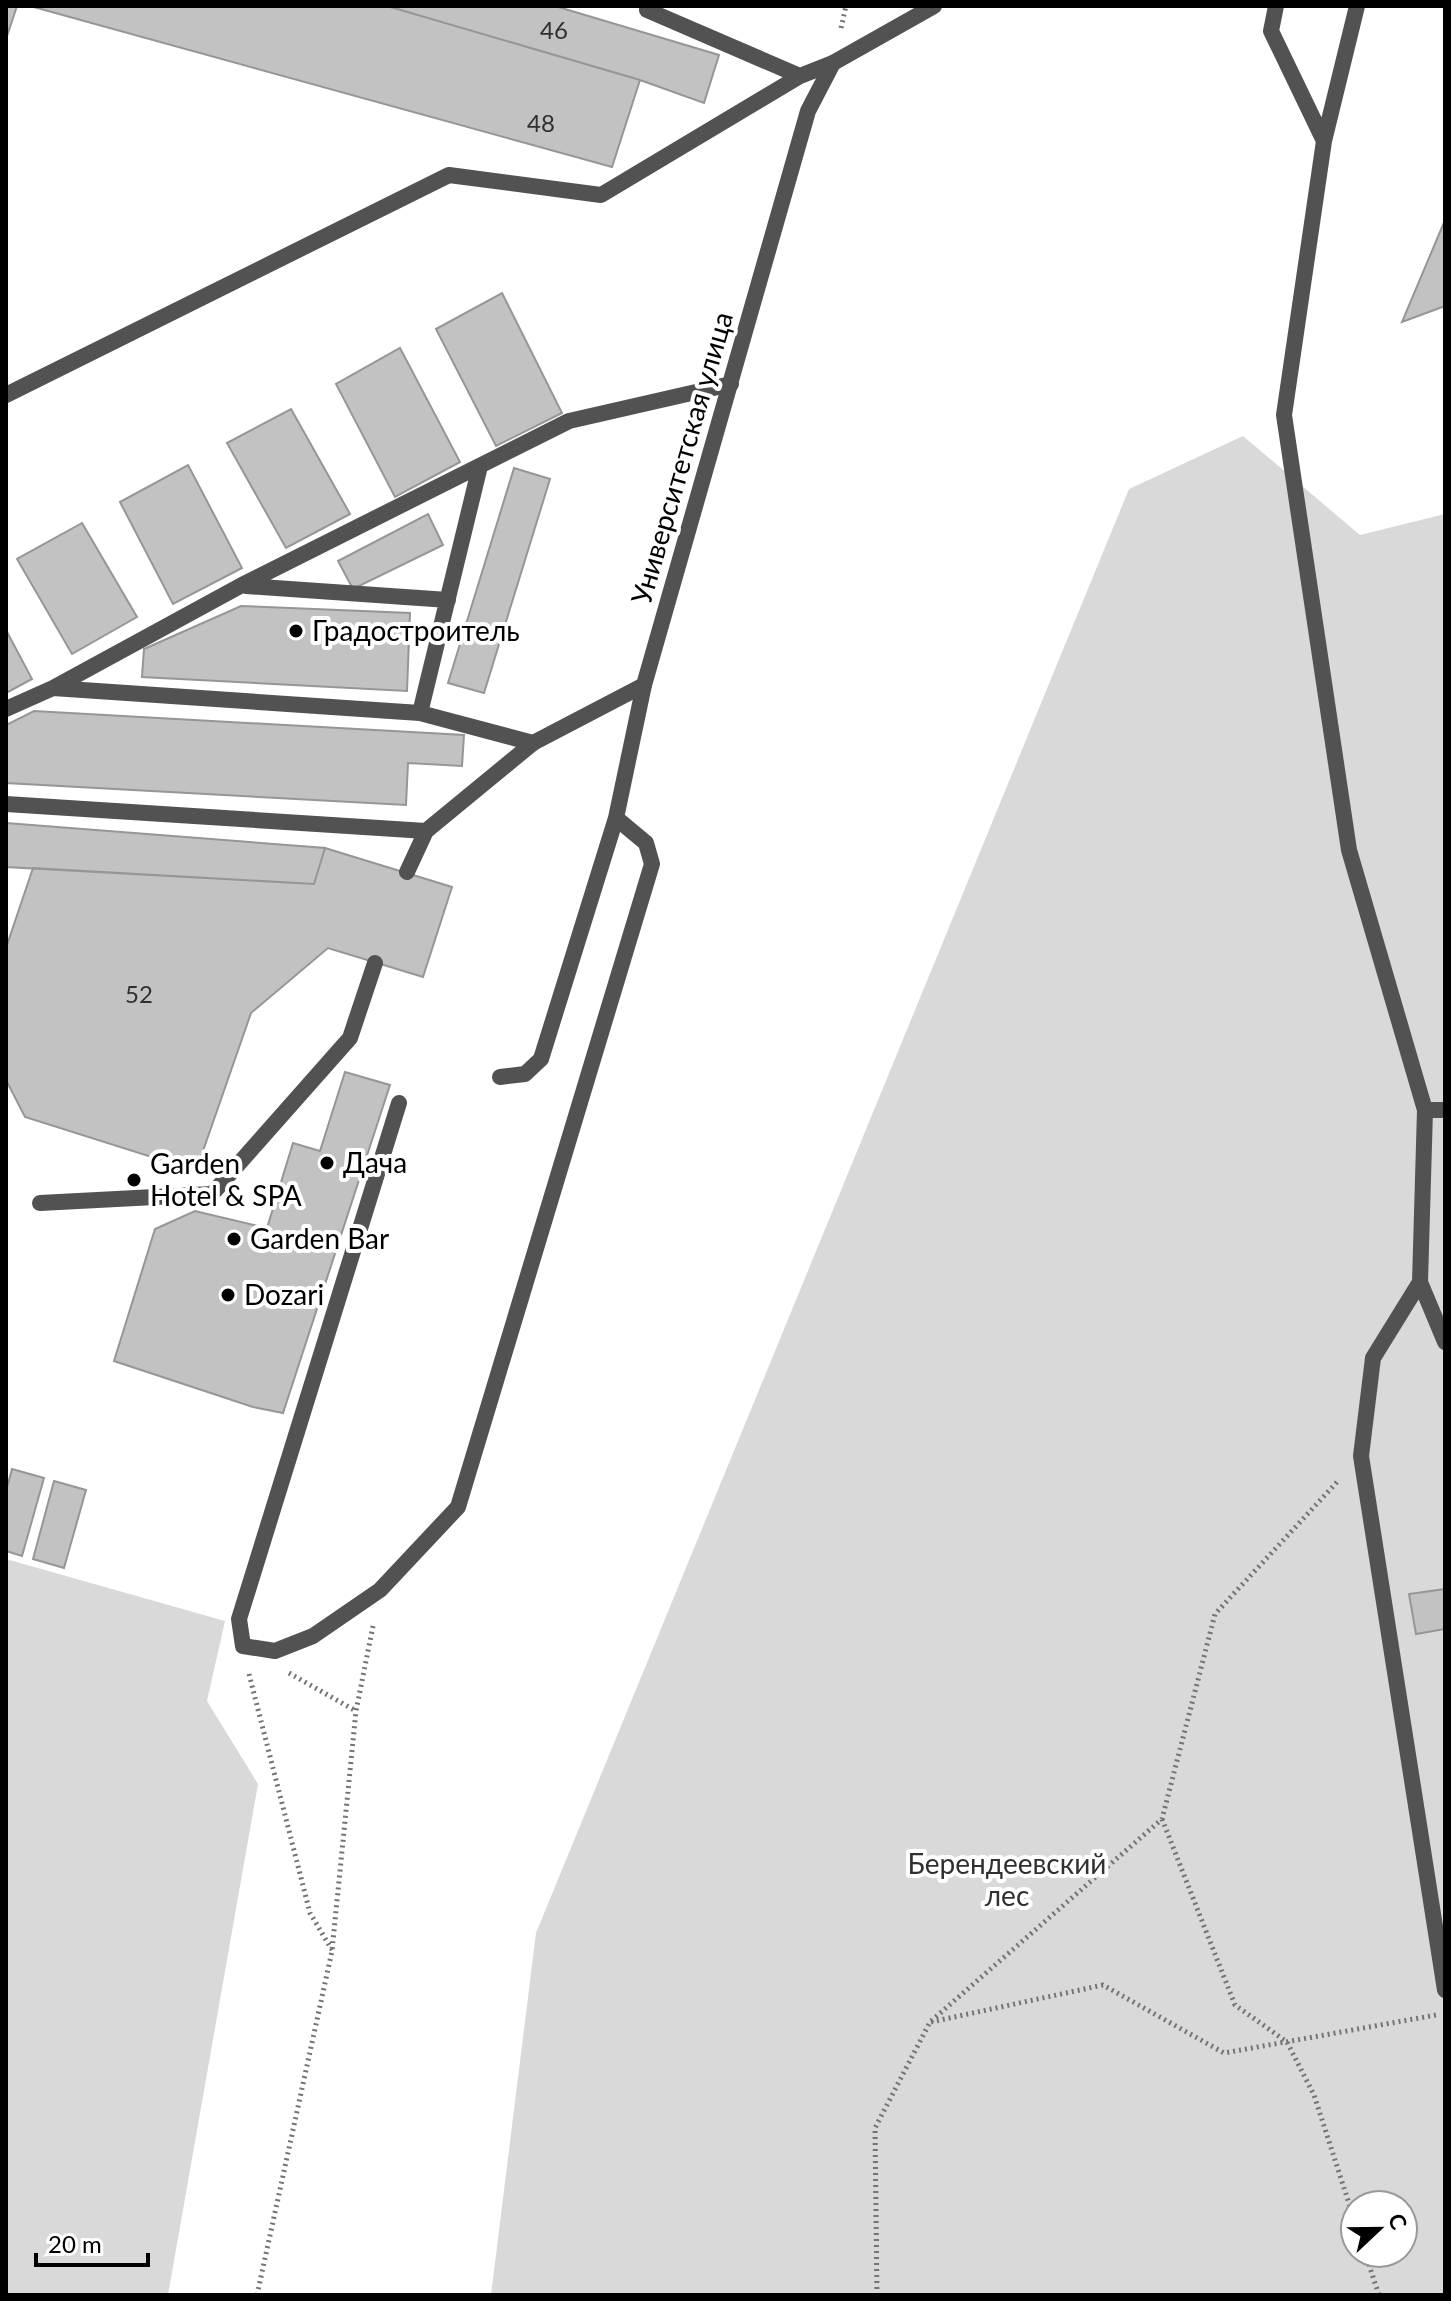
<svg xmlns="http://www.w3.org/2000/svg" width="1451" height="2301" font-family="Lato,sans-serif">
<rect width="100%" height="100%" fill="#fff"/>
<path fill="#d9d9d9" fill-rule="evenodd" d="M 1243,436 L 1360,535 L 1445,514 L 1445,2295 L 491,2295 L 536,1933 L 1129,489 ZM 1355,2205 L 1403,2205 L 1403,2253 L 1355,2253 Z
M 6,1559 L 225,1621 L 207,1701 L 258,1784 L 168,2295 L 6,2295 Z"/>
<path fill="#c2c2c2" stroke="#969696" stroke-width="2" d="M 6,6 L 17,6 L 6,39 Z
M 30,6 L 387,6 L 640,80 L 612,167 Z
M 387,6 L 555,6 L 719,55 L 704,103 L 640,80 Z
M 1445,220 L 1445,306 L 1402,322 Z
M 502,293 L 562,413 L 496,446 L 436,329 Z
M 400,348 L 460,462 L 395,497 L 336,384 Z
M 291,409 L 350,514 L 286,548 L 227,443 Z
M 188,465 L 242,568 L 173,604 L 120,502 Z
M 514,468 L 550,479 L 484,693 L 448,683 Z
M 428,514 L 443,545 L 353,589 L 338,561 Z
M 82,523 L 137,617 L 72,654 L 17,559 Z
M 241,606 L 410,613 L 407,691 L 142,677 L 144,649 Z
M 6,630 L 32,679 L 6,693 Z
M 34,711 L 464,735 L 462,766 L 408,763 L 406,805 L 6,783 L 6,725 Z
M 6,823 L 325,848 L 314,884 L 6,867 Z
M 325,848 L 452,887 L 423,977 L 328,948 L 251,1013 L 196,1171 L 25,1117 L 6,1080 L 6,948 L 33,868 L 314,884 Z
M 345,1072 L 390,1085 L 283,1413 L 253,1407 L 114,1361 L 155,1229 L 195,1211 L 267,1228 L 293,1143 L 320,1151 Z
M 12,1469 L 44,1478 L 22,1556 L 6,1551 L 6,1491 Z
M 54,1481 L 86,1490 L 64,1568 L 33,1559 Z
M 1445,1589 L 1445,1629 L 1416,1634 L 1409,1594 Z"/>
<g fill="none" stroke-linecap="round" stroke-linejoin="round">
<path stroke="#747474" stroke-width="5" stroke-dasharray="2 4" stroke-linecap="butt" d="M 841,28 L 846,6
M 289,1673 L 356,1711
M 249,1674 L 310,1913 L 332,1950
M 1162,1819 L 1235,2005 L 1287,2042 L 1314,2095 L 1355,2222
M 931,2022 L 1103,1985 L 1224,2053 L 1436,2015
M 1365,2253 L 1379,2295
M 257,2295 L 332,1951 L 356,1711 L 373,1626
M 877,2295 L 875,2128 L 930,2022 L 1162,1819 L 1215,1614 L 1338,1481"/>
<path stroke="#525252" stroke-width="16" d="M 1276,6 L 1271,31 L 1324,141 L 1357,6
M 647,10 L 800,76
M 1324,141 L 1284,415 L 1349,850 L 1425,1110 L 1420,1282 L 1445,1342
M 6,395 L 449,175 L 601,195 L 800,76 L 833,63
M 246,586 L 448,600
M 53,688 L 420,713 L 480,466
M 6,709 L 53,688 L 242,585 L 569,421 L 731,384
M 420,713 L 533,743
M 6,804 L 426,831
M 500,1077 L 525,1074 L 541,1059 L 616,818 L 644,685
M 399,1103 L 239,1619 L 243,1646 L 275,1651 L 313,1636 L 380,1590 L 458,1507 L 652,864 L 646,843 L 616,818
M 1425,1110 L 1445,1110
M 40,1203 L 212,1194 L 350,1038 L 375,963
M 1420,1282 L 1373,1358 L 1361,1456 L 1445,1990"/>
<path stroke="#525252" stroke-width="16" d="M 407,872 L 426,831 L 533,743 L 644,685 L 808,111 L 833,63 L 934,6"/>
</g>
<g fill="#000" stroke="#fff" stroke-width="3">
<circle cx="296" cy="631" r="8"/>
<circle cx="327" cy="1163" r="8"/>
<circle cx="134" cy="1180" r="8"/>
<circle cx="234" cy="1239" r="8"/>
<circle cx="228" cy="1295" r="8"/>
</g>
<g text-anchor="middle" stroke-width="8" stroke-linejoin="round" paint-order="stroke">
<g font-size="24" fill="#303030">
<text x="554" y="39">46</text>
<text x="541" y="132">48</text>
<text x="139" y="1003">52</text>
</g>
<g font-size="28" fill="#000" stroke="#fff">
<text transform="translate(682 458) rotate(-74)" y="10">Университетская улица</text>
</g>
<g font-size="28" fill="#000" stroke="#fff" text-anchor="start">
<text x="312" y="641">Градостроитель</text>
<text x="343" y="1173">Дача</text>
<text x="150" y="1174">Garden<tspan x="150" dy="32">Hotel &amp; SPA</tspan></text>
<text x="250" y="1249">Garden Bar</text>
<text x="244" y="1305">Dozari</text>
</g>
<g font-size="28" fill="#303030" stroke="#fff">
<text x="1007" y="1874">Берендеевский<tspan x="1007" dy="32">лес</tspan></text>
</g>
</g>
<rect width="1451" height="2301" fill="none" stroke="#000000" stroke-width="16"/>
<g transform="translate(1379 2229) rotate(68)"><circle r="38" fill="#ffffff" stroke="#999999" stroke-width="2"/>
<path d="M0-6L14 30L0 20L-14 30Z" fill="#000000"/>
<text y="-12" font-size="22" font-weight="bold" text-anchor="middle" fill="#000000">С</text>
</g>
<path d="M36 2253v12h112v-12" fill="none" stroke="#000000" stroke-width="4"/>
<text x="48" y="2253" font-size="24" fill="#000000" stroke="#ffffff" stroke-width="6" paint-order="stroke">20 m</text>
</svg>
